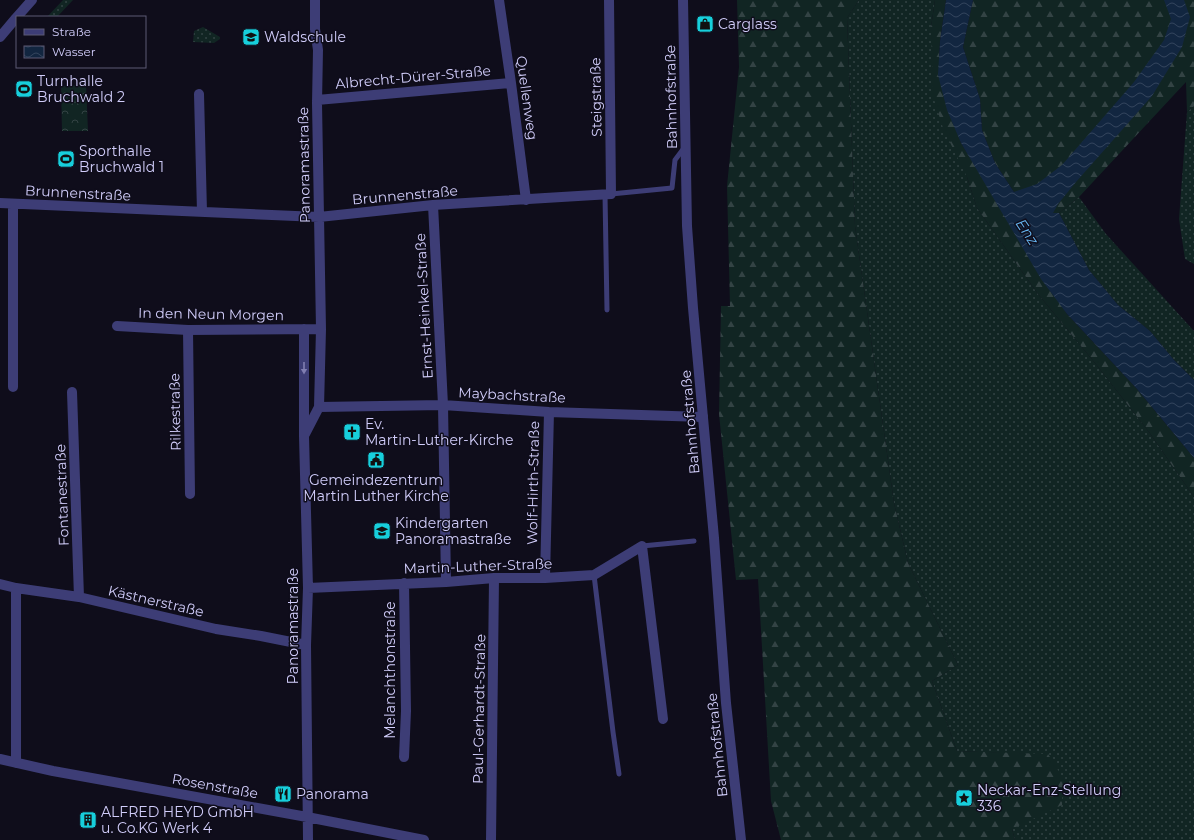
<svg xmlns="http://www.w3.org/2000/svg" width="1194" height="840" font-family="Montserrat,sans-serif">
<defs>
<pattern id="grass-dots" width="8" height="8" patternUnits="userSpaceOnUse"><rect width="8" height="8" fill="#112523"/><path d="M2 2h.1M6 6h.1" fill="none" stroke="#334344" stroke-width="1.8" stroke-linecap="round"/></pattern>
<pattern id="forest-firs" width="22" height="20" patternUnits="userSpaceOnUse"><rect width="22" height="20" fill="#112523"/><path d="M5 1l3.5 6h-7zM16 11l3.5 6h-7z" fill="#334344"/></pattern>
<pattern id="park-crowns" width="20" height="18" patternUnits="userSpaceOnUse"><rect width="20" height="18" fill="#112523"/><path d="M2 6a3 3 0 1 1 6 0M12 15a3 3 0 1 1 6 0" fill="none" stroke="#334344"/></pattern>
<pattern id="water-waves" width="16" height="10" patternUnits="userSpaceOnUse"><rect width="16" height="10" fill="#122640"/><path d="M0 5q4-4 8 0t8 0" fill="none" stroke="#33445c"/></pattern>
</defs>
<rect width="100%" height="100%" fill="#0f0d1b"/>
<path fill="url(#grass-dots)" d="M 63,0 L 73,0 L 57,17 L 47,17 Z
M 859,0 L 935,0 L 931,27 L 967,177 L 977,208 L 1038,294 L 1095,363 L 1149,432 L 1194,497 L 1194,840 L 1015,840 L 1012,829 L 1048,755 L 957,751 L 932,681 L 958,665 L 908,563 L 894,503 L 855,226 L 847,18 Z
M 203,27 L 220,37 L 220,39 L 214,43 L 193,42 L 194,31 Z
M 1194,106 L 1194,264 L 1185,259 L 1179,219 L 1187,112 Z
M 1079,197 L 1106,234 L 1194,331 L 1194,380 L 1174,360 L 1150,331 L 1118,305 L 1089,270 L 1059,213 Z"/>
<path fill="url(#forest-firs)" d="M 737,0 L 859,0 L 847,18 L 855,226 L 894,503 L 908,563 L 958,665 L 932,681 L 957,751 L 1048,754 L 1063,778 L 1062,805 L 1012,829 L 1015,840 L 781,840 L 771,801 L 758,579 L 736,580 L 719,414 L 721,306 L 730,306 L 727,186 L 739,67 Z
M 935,0 L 946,0 L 940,41 L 938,75 L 961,143 L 1067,314 L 1137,389 L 1194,458 L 1194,497 L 1149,432 L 1095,363 L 1038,294 L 977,208 L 967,177 L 943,128 L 933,96 L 931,27 Z
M 973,0 L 1194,0 L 1194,106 L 1187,112 L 1186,82 L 1079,197 L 1059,213 L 1053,214 L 1014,192 L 995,163 L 982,130 L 980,99 L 963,47 Z"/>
<path fill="url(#park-crowns)" d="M 86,85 L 88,131 L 62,131 L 61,86 Z"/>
<path fill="url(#water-waves)" d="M 946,0 L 973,0 L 963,47 L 980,99 L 982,130 L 995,163 L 1014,192 L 1037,184 L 1062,165 L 1134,82 L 1164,40 L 1171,19 L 1164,0 L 1184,0 L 1190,17 L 1182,47 L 1152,96 L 1076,182 L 1058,204 L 1053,213 L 1059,213 L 1089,270 L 1118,305 L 1150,331 L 1174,360 L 1194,380 L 1194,458 L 1137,389 L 1067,314 L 1041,279 L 961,143 L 947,110 L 938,75 L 940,41 Z"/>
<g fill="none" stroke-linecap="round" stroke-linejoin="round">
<path stroke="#3d3d76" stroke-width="5" d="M 611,194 L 672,188 L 675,160 L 684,148
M 605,195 L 607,310
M 642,546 L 694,541
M 594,575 L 613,732 L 619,774"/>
<path stroke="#3d3d76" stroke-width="10" d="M 499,0 L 511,83 L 526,200
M 0,37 L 16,18 L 32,0
M 199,94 L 202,212
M 317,100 L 511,83
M 0,203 L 319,217 L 433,205 L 611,194 L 609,0
M 433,205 L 443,405 L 446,582
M 117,326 L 188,330 L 321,329
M 304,329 L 304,436 L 308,588 L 306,645 L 308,840
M 188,330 L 190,494
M 13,387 L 13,204
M 72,392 L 79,597
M 319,407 L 443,405 L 549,412 L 703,417
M 305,434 L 319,407 L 321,329 L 317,103 L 318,50 L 315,29 L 315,0
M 545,578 L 549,412
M 404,583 L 406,711 L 404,757
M 0,584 L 16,588 L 79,597 L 216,629 L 261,636 L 306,645
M 16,588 L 16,763
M 308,588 L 446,582 L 494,578 L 545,578 L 594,575 L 642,546 L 663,719
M 0,759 L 53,771 L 307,817 L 424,840
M 491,840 L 494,578"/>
<path stroke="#3d3d76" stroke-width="10" d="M 683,0 L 687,226 L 693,308 L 714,538 L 726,703 L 741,840"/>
</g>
<defs><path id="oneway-solid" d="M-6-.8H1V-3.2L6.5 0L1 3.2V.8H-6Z"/></defs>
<use fill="#807eb1" href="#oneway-solid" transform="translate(304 368) rotate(90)"/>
<defs>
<symbol id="shop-square" viewBox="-11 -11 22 22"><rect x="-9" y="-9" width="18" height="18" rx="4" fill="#17cfdc" stroke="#0f0d1b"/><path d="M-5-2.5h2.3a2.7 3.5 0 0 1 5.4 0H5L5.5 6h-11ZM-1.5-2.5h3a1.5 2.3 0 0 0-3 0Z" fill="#111"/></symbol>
<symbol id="school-square" viewBox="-11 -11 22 22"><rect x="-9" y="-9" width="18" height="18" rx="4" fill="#17cfdc" stroke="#0f0d1b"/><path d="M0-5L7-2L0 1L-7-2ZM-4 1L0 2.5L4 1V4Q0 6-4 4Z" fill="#111"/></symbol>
<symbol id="stadium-square" viewBox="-11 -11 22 22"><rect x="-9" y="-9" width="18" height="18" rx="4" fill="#17cfdc" stroke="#0f0d1b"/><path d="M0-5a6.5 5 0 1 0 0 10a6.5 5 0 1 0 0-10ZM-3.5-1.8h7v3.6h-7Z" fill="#111"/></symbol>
<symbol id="church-square" viewBox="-11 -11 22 22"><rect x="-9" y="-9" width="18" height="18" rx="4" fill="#17cfdc" stroke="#0f0d1b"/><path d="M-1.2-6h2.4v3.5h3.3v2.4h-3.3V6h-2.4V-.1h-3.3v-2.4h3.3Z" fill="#111"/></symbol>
<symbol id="civic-square" viewBox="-11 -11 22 22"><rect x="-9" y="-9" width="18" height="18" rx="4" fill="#17cfdc" stroke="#0f0d1b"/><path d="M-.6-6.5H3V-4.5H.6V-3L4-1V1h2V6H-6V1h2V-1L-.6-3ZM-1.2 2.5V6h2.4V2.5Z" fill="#111"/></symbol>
<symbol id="restaurant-square" viewBox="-11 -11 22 22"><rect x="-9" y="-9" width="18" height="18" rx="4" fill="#17cfdc" stroke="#0f0d1b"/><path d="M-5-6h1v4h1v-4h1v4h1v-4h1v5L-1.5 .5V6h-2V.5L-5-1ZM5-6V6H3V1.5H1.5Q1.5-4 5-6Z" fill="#111"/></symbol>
<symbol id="sight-square" viewBox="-11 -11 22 22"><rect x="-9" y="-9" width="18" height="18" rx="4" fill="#17cfdc" stroke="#0f0d1b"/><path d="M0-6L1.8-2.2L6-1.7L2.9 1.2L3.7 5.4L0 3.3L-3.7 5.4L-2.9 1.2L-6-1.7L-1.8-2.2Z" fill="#111"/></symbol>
<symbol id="building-square" viewBox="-11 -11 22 22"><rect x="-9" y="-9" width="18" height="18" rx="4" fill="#17cfdc" stroke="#0f0d1b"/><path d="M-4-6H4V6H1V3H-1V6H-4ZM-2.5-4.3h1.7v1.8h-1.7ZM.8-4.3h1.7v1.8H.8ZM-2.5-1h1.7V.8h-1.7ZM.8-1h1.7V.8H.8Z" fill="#111"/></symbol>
</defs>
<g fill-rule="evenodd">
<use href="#shop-square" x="695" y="14" width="20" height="20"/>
<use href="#school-square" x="241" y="27" width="20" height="20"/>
<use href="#stadium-square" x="14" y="79" width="20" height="20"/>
<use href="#stadium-square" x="56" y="149" width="20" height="20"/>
<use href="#church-square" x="342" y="422" width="20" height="20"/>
<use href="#civic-square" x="366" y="450" width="20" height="20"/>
<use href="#school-square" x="372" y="521" width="20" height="20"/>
<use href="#restaurant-square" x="273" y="784" width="20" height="20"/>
<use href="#sight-square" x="954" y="788" width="20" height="20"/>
<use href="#building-square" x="78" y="810" width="20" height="20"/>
</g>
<g text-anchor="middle" stroke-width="3" stroke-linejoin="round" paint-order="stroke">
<g font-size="14" fill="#d1cdfa" stroke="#0f0d1b" text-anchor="start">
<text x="718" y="29">Carglass</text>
<text x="264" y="42">Waldschule</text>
<text x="37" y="86">Turnhalle<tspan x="37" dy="16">Bruchwald 2</tspan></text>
<text x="79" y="156">Sporthalle<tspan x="79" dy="16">Bruchwald 1</tspan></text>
<text x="365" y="429">Ev.<tspan x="365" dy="16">Martin-Luther-Kirche</tspan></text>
<text x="376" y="485" text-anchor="middle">Gemeindezentrum<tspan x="376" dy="16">Martin Luther Kirche</tspan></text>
<text x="395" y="528">Kindergarten<tspan x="395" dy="16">Panoramastraße</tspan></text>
<text x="977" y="795">Neckar-Enz-Stellung<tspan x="977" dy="16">336</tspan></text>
<text x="296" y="799">Panorama</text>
<text x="101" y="817">ALFRED HEYD GmbH<tspan x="101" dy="16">u. Co.KG Werk 4</tspan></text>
</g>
<g font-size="14" fill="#d1cdfa" stroke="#0f0d1b">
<text transform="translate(413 77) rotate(-5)" y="5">Albrecht-Dürer-Straße</text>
<text transform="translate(596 97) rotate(-91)" y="5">Steigstraße</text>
<text transform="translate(671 97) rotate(-91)" y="5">Bahnhofstraße</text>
<text transform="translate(527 98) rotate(82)" y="5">Quellenweg</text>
<text transform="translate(304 165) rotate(-91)" y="5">Panoramastraße</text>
<text transform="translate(78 193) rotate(3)" y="5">Brunnenstraße</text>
<text transform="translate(405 195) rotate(-5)" y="5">Brunnenstraße</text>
<text transform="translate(424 306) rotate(-93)" y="5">Ernst-Heinkel-Straße</text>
<text transform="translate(211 314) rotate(1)" y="5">In den Neun Morgen</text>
<text transform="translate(512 395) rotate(3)" y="5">Maybachstraße</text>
<text transform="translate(175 412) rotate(-91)" y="5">Rilkestraße</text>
<text transform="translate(690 422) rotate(-95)" y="5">Bahnhofstraße</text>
<text transform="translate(533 483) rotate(-89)" y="5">Wolf-Hirth-Straße</text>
<text transform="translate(62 495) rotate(-92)" y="5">Fontanestraße</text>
<text transform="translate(478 566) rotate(-2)" y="5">Martin-Luther-Straße</text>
<text transform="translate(156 601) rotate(13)" y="5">Kästnerstraße</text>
<text transform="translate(293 626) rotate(-90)" y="5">Panoramastraße</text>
<text transform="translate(390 670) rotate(-90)" y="5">Melanchthonstraße</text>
<text transform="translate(479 709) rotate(-89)" y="5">Paul-Gerhardt-Straße</text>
<text transform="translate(717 745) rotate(-96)" y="5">Bahnhofstraße</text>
<text transform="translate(215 786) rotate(10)" y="5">Rosenstraße</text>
</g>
<g font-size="15" font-style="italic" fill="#65b4ef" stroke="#0f0d1b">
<text transform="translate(1027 232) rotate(56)" y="5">Enz</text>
</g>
</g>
<rect x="16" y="16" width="130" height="52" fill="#0f0d1b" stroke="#5d5a74"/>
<rect x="24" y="29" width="20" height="6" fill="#3d3d76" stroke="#5d5a74"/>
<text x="52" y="36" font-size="12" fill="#d1cdfa">Straße</text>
<rect x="24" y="46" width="20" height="12" fill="url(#water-waves)" stroke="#5d5a74"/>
<text x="52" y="56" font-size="12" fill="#d1cdfa">Wasser</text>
</svg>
